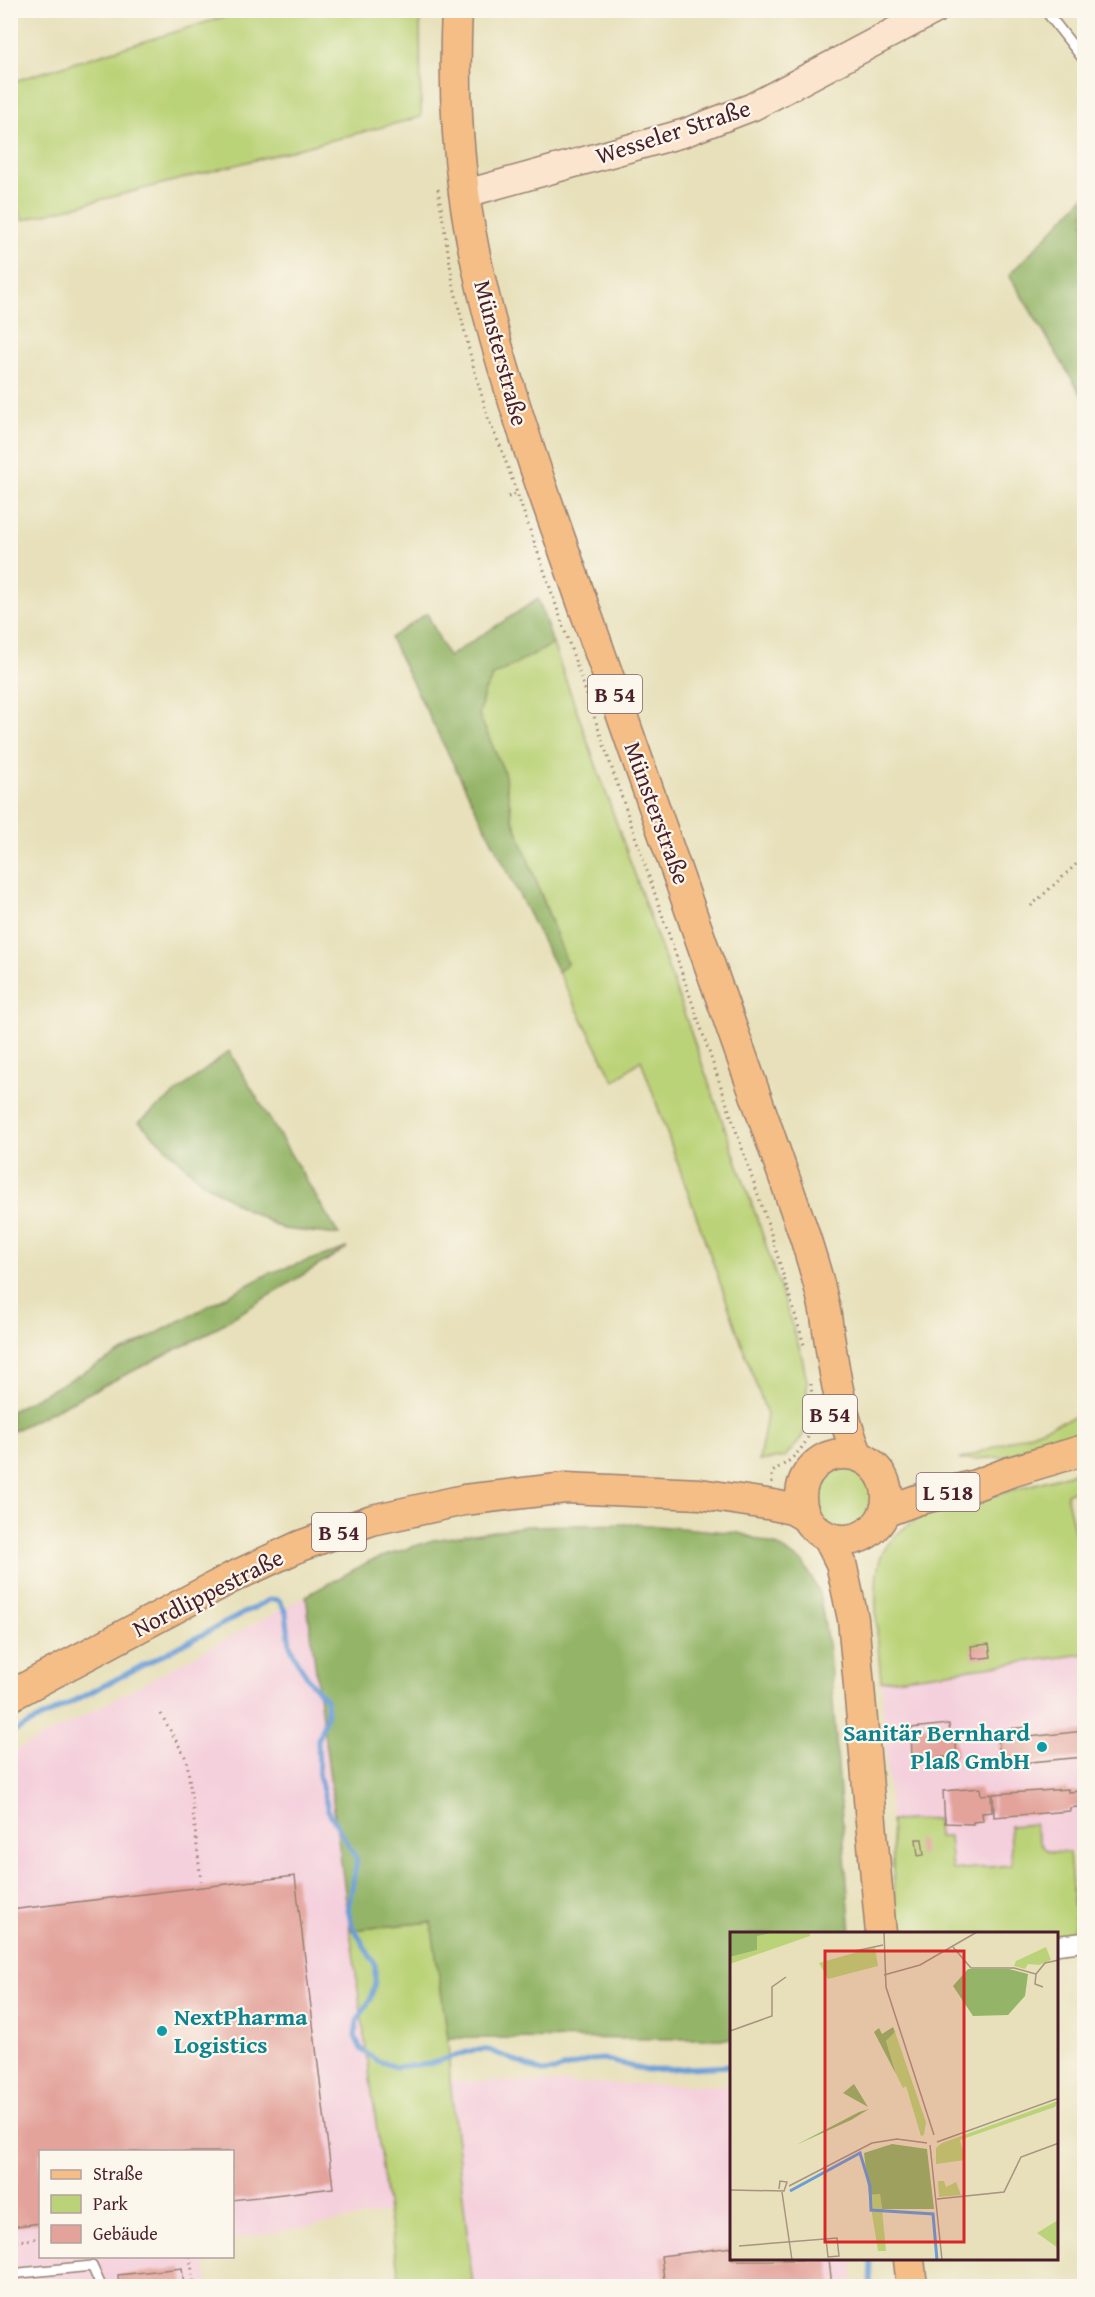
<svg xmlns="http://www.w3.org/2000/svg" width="1095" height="2297" font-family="'Gentium Book Plus',serif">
<rect width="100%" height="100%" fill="#fbf7ec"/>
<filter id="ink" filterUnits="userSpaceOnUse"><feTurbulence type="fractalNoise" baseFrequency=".0167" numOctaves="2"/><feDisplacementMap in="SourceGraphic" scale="12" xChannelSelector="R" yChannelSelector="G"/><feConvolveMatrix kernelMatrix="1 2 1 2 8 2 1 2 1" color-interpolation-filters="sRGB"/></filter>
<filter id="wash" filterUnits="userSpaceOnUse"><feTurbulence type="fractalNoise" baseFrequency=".008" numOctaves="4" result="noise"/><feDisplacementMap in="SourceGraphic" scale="24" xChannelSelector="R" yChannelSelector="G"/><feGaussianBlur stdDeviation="1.35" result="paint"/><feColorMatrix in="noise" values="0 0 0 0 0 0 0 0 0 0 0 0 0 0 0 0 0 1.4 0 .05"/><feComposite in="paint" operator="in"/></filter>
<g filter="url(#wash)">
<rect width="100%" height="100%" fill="#e7e0ba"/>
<path fill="#f4cfdc" d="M 306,1596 L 388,2212 L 233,2240 L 232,2152 L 40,2152 L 40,2256 L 204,2257 L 208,2286 L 11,2286 L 11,1753 L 74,1721 Z
M 1084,1654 L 1084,1850 L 1056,1854 L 1049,1852 L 1038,1840 L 1010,1826 L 1013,1865 L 952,1870 L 949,1837 L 938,1837 L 937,1819 L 891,1821 L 881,1681 Z
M 450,2081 L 732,2086 L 732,2260 L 852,2260 L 854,2286 L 473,2286 Z"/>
<path fill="#bbd378" stroke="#827952" stroke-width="1.5" d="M 243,11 L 420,11 L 421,117 L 23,220 L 11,198 L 11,82 Z
M 553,644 L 760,1227 L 801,1353 L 807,1381 L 806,1430 L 798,1443 L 784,1457 L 759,1461 L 767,1415 L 641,1060 L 614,1081 L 558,972 L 567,963 L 512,817 L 504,772 L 479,715 L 484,692 L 494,675 Z
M 1084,1413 L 1084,1434 L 1003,1457 L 959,1460 Z
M811 1496a34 34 0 1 1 68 0a34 34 0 1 1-68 0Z
M 1084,1470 L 1084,1487 L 1066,1494 L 1084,1573 L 1084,1654 L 881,1681 C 879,1652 870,1578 882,1554 C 891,1536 906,1526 922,1516 Z
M 937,1819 L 938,1837 L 949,1837 L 952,1870 L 1012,1865 L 1010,1826 L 1034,1824 C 1040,1848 1044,1855 1069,1852 L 1075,1922 L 1073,1930 L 1065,1934 L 1058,1935 L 896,1934 L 891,1821 Z
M 432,1922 L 448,2038 L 450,2081 L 473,2286 L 401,2286 L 388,2212 L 350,1930 Z"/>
<path fill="#94b568" stroke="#6f6a4a" stroke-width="1.5" d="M 1084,197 L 1084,399 L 1009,275 Z
M 538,599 L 553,644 L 494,675 L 484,692 L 479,715 L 504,772 L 512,817 L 567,964 L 558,972 L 390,638 L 427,613 L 448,657 Z
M 229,1051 L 339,1235 L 283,1229 L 240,1206 L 201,1181 L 139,1122 Z
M 347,1248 L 203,1336 L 11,1432 L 11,1411 L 270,1273 Z
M 633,1524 L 739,1533 L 778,1546 L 804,1564 L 819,1592 L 829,1650 L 851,1934 L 732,1934 L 732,2039 L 448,2038 L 431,1922 L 350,1930 L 306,1596 L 370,1561 L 433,1540 L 527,1526 Z"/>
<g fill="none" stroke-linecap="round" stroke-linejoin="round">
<path stroke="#6a9dd5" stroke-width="5" d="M 10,1734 L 271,1599 L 279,1600 L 286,1613 L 290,1645 L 297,1661 L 312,1684 L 326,1699 L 327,1714 L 318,1739 L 319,1775 L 328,1810 L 357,1860 L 348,1910 L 352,1925 L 375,1965 L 375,1983 L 370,2000 L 357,2021 L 355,2036 L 361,2049 L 376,2060 L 395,2067 L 429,2064 L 474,2050 L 489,2050 L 542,2072 L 554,2071 L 591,2060 L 603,2059 L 645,2070 L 732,2066
M 870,2286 L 871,2260"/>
</g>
<g id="blocks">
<path fill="#e3a39b" d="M 989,1644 L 991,1657 L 973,1659 L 971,1646 Z
M 949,1724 L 950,1735 L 955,1735 L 957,1756 L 912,1760 L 911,1728 Z
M 1028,1727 L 1029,1737 L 1084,1731 L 1084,1757 L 1030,1762 L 1025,1767 L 1006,1768 L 1000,1763 L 998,1730 Z
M 1081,1785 L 1084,1785 L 1084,1806 L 1070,1808 L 1070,1811 L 994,1817 L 993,1794 L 1068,1789 L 1068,1792 L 1082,1791 Z
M 980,1788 L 981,1795 L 991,1794 L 992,1812 L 982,1813 L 983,1821 L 973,1822 L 973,1824 L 945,1823 L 943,1791 Z
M 916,1839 L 922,1839 L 924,1855 L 918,1856 Z
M 295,1876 L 333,2188 L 232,2200 L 232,2152 L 40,2152 L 40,2223 L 10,2227 L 10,1910 Z
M 732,2247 L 732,2260 L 829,2260 L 832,2286 L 665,2286 L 661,2256 Z
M 182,2268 L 184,2286 L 119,2286 L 118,2275 Z"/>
</g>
</g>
<g filter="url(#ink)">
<use href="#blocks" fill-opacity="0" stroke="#988072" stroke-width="1.5"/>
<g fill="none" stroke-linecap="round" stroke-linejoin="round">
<defs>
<path id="lane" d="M 1045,10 L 1084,60
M 10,2274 L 92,2266 L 101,2286"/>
<path id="street" d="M 1058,1945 L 1084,1942"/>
<path id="secondary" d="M 464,194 L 684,133 L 752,107 L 935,10"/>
<path id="primary" d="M 457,10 C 454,71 456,133 464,193 C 478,293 509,390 541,485 L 803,1231 C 812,1259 821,1287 826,1316 C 833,1363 839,1412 858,1456
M801 1497a43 43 0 1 1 86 0a43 43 0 1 1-86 0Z
M 884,1512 L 917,1500 L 976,1485 L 1010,1472 L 1084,1450
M 828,1537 L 841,1563 L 853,1619 L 881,1934
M 10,1696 L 231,1578 L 300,1546 L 372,1520 L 464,1500 L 566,1488 L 700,1494 L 773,1505 L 792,1509 L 806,1517
M 909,2260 L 912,2286"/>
</defs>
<use href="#lane" stroke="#988072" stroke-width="12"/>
<use href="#street" stroke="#988072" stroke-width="21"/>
<use href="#secondary" stroke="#988072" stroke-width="30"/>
<use href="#primary" stroke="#988072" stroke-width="33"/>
<path stroke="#988072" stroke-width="3" stroke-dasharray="1.5 4.5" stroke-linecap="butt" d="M 438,189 L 453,283 L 471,358 L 489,421 L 501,448 L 544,570 L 768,1224 L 805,1348
M 508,497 L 516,494
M 1031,906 L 1084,857
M 772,1483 L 772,1473 C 777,1467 785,1465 791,1459 C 817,1436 813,1416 811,1384
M 161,1714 L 187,1760 L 201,1881
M 10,2242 L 40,2238
M 190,2256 L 194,2286"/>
<use href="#lane" stroke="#fff" stroke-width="9"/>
<use href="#street" stroke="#fff" stroke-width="18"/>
<use href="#secondary" stroke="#fbe5cf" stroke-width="27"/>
<use href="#primary" stroke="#f5be86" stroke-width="30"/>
</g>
</g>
<g fill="#0f9aa8" stroke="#fbf7ec" stroke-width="2">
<circle cx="1042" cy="1747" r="6"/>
<circle cx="162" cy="2031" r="6"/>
</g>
<g text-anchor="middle" stroke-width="4.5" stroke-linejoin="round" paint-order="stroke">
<g fill="#fbf7ec" stroke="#7f6065" stroke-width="1.5">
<rect x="588" y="675" width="54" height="38" rx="4.5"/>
<rect x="803" y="1395" width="54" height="38" rx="4.5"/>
<rect x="916.5" y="1473" width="63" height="38" rx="4.5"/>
<rect x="312" y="1513" width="54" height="38" rx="4.5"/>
</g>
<g font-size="22" font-weight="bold" fill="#4a1f2b">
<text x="615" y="702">B 54</text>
<text x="830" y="1422">B 54</text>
<text x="948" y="1500">L 518</text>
<text x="339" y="1540">B 54</text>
</g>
<g font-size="24" fill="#4a1f2b" stroke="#fbf7ec">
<text transform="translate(673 132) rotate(-18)" y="8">Wesseler Straße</text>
<text transform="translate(501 353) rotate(75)" y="8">Münsterstraße</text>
<text transform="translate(657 813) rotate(70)" y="8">Münsterstraße</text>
<text transform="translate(208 1593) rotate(-27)" y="8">Nordlippestraße</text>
</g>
<g font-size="24" font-weight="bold" fill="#0d838f" stroke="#fbf7ec" text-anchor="end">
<text x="1030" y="1741">Sanitär Bernhard<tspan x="1030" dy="28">Plaß GmbH</tspan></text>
<text x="174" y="2025" text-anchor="start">NextPharma<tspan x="174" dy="28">Logistics</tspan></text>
</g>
</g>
<g transform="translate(730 1932)">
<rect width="328" height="328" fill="#e7e0ba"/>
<path d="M 45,0 L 80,0 L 80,4 L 0,32 L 0,25 L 27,18 L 27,3 ZM 145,15 L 148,34 L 98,47 L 89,31 ZM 316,15 L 321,28 L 309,33 L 298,32 L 295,37 L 284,34 L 286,29 ZM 165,100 L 196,190 L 194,203 L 191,204 L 176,154 L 173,156 L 166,142 L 156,109 ZM 328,169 L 325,175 L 230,208 L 235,228 L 206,232 L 206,216 L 212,211 ZM 208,249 L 214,249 L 216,255 L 226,250 L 231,263 L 209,265 ZM 150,262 L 152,277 L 156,319 L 148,319 L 139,263 ZM 328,288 L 328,316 L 307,301 Z" fill="#bbd378"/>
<path d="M 0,0 L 45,0 L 27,4 L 27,18 L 0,25 ZM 238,37 L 279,37 L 298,42 L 295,64 L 278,83 L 243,84 L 223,54 ZM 163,95 L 165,100 L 156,109 L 166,142 L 144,100 L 149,96 L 152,102 ZM 124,152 L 138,175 L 113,161 ZM 139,177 L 121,188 L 66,213 L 129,180 ZM 162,212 L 197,217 L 204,277 L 152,277 L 150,262 L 139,263 L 134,221 Z" fill="#94b568"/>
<path fill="none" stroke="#6a9dd5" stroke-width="3" d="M 60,259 L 130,221 L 140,254 L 141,278 L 203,282 L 207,328"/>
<path fill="none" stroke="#a89381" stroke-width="1.5" d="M 154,0 L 156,55 L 204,203M 223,15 L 241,36 L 284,36 L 306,42 L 305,52 L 313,55M 125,19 L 153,13M 306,42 L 315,31 L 329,28M 154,43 L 190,33 L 247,0M 0,99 L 42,84 L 42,55 L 56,45M 207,210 L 329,166M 200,213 L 212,328M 59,254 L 142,211 L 167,207 L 197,211M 0,258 L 54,259 L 57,250 L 50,249 L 49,257M 52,260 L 62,328M 207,267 L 274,260 L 291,225 L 329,211M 9,314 L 107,306 L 109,324 L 98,325 L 96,307"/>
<path fill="#d62828" fill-opacity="0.15" stroke="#d62828" stroke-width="3" d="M 95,19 L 234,19 L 234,310 L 95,310 Z"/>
<rect width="328" height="328" fill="none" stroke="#4a1f2b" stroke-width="3"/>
</g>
<rect width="1095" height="2297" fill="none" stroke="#fbf7ec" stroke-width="36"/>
<rect x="39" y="2150" width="195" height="108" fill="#fbf7ec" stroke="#b4a19f" stroke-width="1.5"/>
<rect x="51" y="2170" width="30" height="9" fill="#f5be86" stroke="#b4a19f" stroke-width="1.5"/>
<text x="93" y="2180" font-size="18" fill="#4a1f2b">Straße</text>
<rect x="51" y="2195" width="30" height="18" fill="#bbd378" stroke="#b4a19f" stroke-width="1.5"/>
<text x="93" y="2210" font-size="18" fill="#4a1f2b">Park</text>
<rect x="51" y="2225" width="30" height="18" fill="#e3a39b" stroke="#b4a19f" stroke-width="1.5"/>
<text x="93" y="2240" font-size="18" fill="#4a1f2b">Gebäude</text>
</svg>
